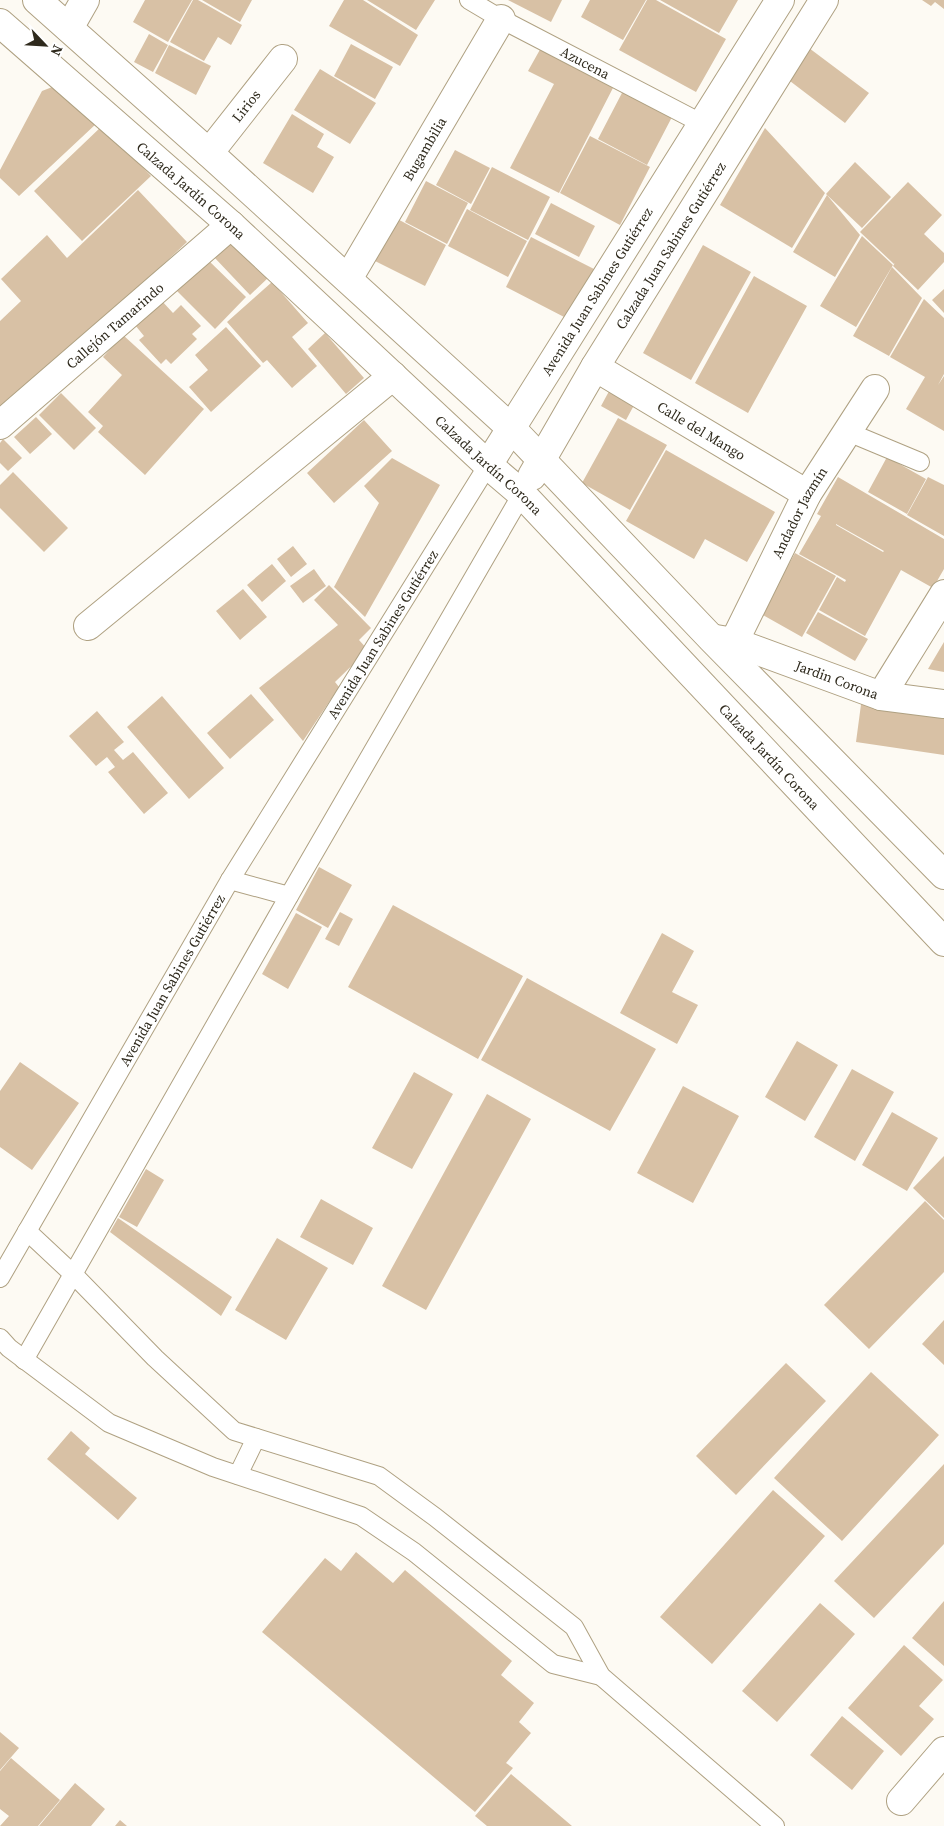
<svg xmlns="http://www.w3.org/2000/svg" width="944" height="1826" font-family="'Source Serif 4',serif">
<rect width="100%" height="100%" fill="#fdfaf3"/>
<path fill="#d8c1a5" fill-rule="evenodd" d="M 145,0 L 192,0 L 168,42 L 133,22 Z
M 193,0 L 198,0 L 242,25 L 231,45 L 218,37 L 204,61 L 170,42 Z
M 202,0 L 252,0 L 240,22 Z
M 344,0 L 363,0 L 418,35 L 400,66 L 329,26 Z
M 367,0 L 435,0 L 416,30 Z
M 508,0 L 562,0 L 551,22 Z
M 590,0 L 646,0 L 623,40 L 581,17 Z
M 647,0 L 656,0 L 726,39 L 696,92 L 619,50 Z
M 660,0 L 738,0 L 719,33 Z
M 922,0 L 944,0 L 944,9 L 935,2 L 931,6 Z
M 149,34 L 168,45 L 153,72 L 134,62 Z
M 351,44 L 393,67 L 375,99 L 334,76 Z
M 169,45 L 211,66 L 196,95 L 155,73 Z
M 542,46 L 615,84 L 559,193 L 510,168 L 554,84 L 528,71 Z
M 809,48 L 869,93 L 845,123 L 786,78 Z
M 320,69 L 376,103 L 350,144 L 294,110 Z
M 60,84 L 97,123 L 19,196 L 0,178 L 0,170 L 42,91 Z
M 623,91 L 672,117 L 647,165 L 598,139 Z
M 292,114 L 324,134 L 317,147 L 334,157 L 313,193 L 263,163 Z
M 103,125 L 151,176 L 82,241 L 34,191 Z
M 765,128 L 825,193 L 792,248 L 720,205 Z
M 590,136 L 650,167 L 620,225 L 560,193 Z
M 455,150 L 490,168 L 471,204 L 436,185 Z
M 855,162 L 891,197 L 862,228 L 826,194 Z
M 492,167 L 550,197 L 528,240 L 470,210 Z
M 426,181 L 468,203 L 447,244 L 405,222 Z
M 908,182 L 942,215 L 924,234 L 944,253 L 944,262 L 918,290 L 893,266 L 895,263 L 894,264 L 860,232 Z
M 138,190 L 187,242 L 6,412 L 0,406 L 0,321 L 21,301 L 1,279 L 47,235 L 67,258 Z
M 827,195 L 860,235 L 835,277 L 793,252 Z
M 551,203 L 595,226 L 579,257 L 535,234 Z
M 467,209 L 527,241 L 508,277 L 448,246 Z
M 390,215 L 446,245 L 425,286 L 367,257 Z
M 862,236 L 893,265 L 856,327 L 820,306 Z
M 531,237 L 594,269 L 568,319 L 506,287 Z
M 232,238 L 269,277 L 250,295 L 213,256 Z
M 703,245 L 751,272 L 691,380 L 643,353 Z
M 207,259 L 246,297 L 215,329 L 176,290 Z
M 892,267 L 922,298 L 889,356 L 853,336 Z
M 754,276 L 807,306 L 748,413 L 695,383 Z
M 272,282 L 308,323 L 292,337 L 317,366 L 292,388 L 267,360 L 263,363 L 227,322 Z
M 944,289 L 944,313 L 932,300 Z
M 924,299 L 944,318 L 944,374 L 938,385 L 944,376 L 944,431 L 906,409 L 925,377 L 890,357 Z
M 161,300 L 173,313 L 181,305 L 201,326 L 192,334 L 197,339 L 171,364 L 166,359 L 161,364 L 139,340 L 144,336 L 135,325 Z
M 226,327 L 261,366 L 211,412 L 189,387 L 208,370 L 195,355 Z
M 325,333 L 364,378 L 346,394 L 308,349 Z
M 123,335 L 204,409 L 145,475 L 98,432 L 103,426 L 88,412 L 122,375 L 103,357 Z
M 614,382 L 639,396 L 626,420 L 601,406 Z
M 61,393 L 96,428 L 74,450 L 39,415 Z
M 36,417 L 52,434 L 30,454 L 14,437 Z
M 618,418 L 667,445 L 630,510 L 582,483 Z
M 364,420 L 392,451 L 334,503 L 307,473 Z
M 3,439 L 22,458 L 8,471 L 0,463 L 0,443 Z
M 666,450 L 775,512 L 747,562 L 705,539 L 694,559 L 626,521 Z
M 887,457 L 926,479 L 907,514 L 868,492 Z
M 392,458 L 440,485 L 365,617 L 334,587 L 379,503 L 364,486 Z
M 13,472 L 68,528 L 44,552 L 0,508 L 0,485 Z
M 838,477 L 944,539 L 944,569 L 933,588 L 901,570 L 865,636 L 819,610 L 837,577 L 845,582 L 846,580 L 799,554 L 821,516 L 817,514 ZM 836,524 L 884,551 L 883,552 L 836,525 Z
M 928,477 L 944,485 L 944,536 L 907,515 Z
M 293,546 L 307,564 L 291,577 L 277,559 Z
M 795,553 L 836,576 L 802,637 L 761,614 Z
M 272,564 L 286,581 L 262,602 L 247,585 Z
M 314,569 L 326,586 L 303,603 L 290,586 Z
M 329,585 L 371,628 L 359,640 L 368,650 L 335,682 L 339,687 L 303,741 L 259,688 L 338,625 L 314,600 Z
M 243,589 L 267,617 L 240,640 L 216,611 Z
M 818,612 L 868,639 L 855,661 L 806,633 Z
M 944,642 L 944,672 L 928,669 Z
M 251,694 L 274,720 L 230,759 L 207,733 Z
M 162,696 L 224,768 L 189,799 L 127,727 Z
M 862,697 L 944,708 L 944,755 L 856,742 Z
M 97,711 L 124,742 L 114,750 L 123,760 L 133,752 L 168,793 L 144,814 L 108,772 L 115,767 L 107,757 L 96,766 L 69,736 Z
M 319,867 L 352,885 L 328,928 L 296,910 Z
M 393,905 L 523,976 L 478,1059 L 348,987 Z
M 340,912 L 353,919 L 339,946 L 325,939 Z
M 296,913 L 322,927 L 288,989 L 262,974 Z
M 662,933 L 694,951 L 672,992 L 698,1005 L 677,1044 L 620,1013 Z
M 527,978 L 656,1049 L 610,1131 L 481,1060 Z
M 797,1041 L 838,1065 L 805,1121 L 765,1097 Z
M 20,1062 L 79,1103 L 32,1170 L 0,1147 L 0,1091 Z
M 852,1069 L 894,1092 L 855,1161 L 814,1137 Z
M 414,1072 L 453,1094 L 412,1169 L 372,1148 Z
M 683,1086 L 739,1116 L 693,1203 L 637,1173 Z
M 487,1094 L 531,1119 L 426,1310 L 382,1286 Z
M 892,1112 L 938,1138 L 907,1191 L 862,1165 Z
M 944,1156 L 944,1218 L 913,1188 Z
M 146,1169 L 164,1180 L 137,1227 L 119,1217 Z
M 321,1199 L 373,1228 L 353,1265 L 300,1237 Z
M 925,1201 L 944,1220 L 944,1272 L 869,1349 L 824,1305 Z
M 118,1218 L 232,1297 L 221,1316 L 110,1232 Z
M 277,1238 L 328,1268 L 286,1340 L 235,1310 Z
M 944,1320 L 944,1365 L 922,1344 Z
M 786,1363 L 826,1401 L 736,1495 L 696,1456 Z
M 871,1372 L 939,1435 L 842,1541 L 774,1478 Z
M 71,1431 L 90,1448 L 85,1454 L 137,1498 L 118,1520 L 47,1459 Z
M 944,1464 L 944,1544 L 874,1618 L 834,1581 Z
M 773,1490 L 825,1536 L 712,1664 L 660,1617 Z
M 356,1552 L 393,1583 L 405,1570 L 512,1661 L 501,1675 L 534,1703 L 519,1722 L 531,1733 L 506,1763 L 513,1768 L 475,1812 L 262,1632 L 325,1558 L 341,1571 Z
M 944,1601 L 944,1666 L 912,1638 Z
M 820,1603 L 855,1634 L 777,1722 L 742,1691 Z
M 904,1645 L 943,1680 L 919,1706 L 934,1719 L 901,1756 L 848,1708 Z
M 842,1716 L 884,1751 L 852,1790 L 810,1755 Z
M 0,1732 L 19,1748 L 0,1770 Z
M 11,1758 L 60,1800 L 38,1826 L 0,1826 L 9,1816 L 0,1809 L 0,1771 Z
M 511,1774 L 572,1826 L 487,1826 L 475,1816 Z
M 75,1783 L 105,1809 L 91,1826 L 39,1826 Z
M 120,1820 L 127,1826 L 115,1826 Z"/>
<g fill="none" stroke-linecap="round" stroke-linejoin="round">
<defs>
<g id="lane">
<path id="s1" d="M 469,0 L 501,19 L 703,124"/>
<path d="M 848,432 L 920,462"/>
<path d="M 230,880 L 289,896"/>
<path d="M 27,1231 L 73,1274 L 155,1358 L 234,1431 L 379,1476 L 435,1517 L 574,1627 L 601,1676 L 775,1826"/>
<path id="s2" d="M 0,1278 L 230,880 L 488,465"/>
<path d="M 0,1338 L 9,1348 L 109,1423 L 213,1467 L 361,1516 L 414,1552 L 553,1664 L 601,1676"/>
<path d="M 24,1360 L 289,896 L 522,494"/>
<path d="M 238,1475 L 256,1438"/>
</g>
<g id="street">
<path d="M 69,28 L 85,0"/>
<path id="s3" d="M 209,153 L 283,59"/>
<path id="s4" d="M 348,279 L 501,19"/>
<path id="s5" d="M 595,367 L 807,494"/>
<path id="s6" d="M 0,425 L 231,225"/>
<path d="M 88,626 L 393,376"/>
<path id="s7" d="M 716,639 L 734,642 L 881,696 L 944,704"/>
<path id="s8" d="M 734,642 L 807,494 L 875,389"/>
<path d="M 881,696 L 944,594"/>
<path d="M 901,1801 L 944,1751"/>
</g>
<g id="secondary">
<path d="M 37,0 L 209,153 L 512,429 L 712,639 L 944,875"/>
<path id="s9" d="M 0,23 L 231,225 L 488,465 L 522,494 L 944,942"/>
<path id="s10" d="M 488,465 L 780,0"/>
<path id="s11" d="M 532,476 L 595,367 L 824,0"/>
</g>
</defs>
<use href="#lane" stroke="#afa182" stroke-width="20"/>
<use href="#street" stroke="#afa182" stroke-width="30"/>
<use href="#secondary" stroke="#afa182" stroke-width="30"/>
<use href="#lane" stroke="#fff" stroke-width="18"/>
<use href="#street" stroke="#fff" stroke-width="28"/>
<use href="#secondary" stroke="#fff" stroke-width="28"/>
</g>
<g text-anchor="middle" stroke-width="5" stroke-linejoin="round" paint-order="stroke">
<g font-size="14" fill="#2f2a1d" stroke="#fff">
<text dy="5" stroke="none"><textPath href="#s1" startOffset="132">Azucena</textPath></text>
<text dy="5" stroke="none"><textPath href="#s3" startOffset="60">Lirios</textPath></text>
<text dy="5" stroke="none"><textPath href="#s4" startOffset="151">Bugambilia</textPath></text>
<text dy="5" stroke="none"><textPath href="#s9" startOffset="254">Calzada Jardín Corona</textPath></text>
<text dy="5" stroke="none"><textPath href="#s11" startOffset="269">Calzada Juan Sabines Gutiérrez</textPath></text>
<text dy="5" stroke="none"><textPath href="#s10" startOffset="205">Avenida Juan Sabines Gutiérrez</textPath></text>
<text dy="5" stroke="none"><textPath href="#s6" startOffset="152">Callejón Tamarindo</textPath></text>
<text dy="5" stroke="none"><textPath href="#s5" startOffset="124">Calle del Mango</textPath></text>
<text dy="5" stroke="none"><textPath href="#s9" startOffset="659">Calzada Jardín Corona</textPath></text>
<text dy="5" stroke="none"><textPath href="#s8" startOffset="145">Andador Jazmín</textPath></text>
<text dy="5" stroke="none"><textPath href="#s2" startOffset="749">Avenida Juan Sabines Gutiérrez</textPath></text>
<text dy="5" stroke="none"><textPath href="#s7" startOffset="128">Jardin Corona</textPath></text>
<text dy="5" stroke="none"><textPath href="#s9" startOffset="1064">Calzada Jardín Corona</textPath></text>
<text dy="5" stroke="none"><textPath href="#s2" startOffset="344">Avenida Juan Sabines Gutiérrez</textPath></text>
</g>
</g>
<g transform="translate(45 45) rotate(115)" stroke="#ffffff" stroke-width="4" paint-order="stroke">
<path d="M0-4L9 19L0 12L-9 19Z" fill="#2f2a1d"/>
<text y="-8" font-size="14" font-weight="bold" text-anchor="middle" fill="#2f2a1d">N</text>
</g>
</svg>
